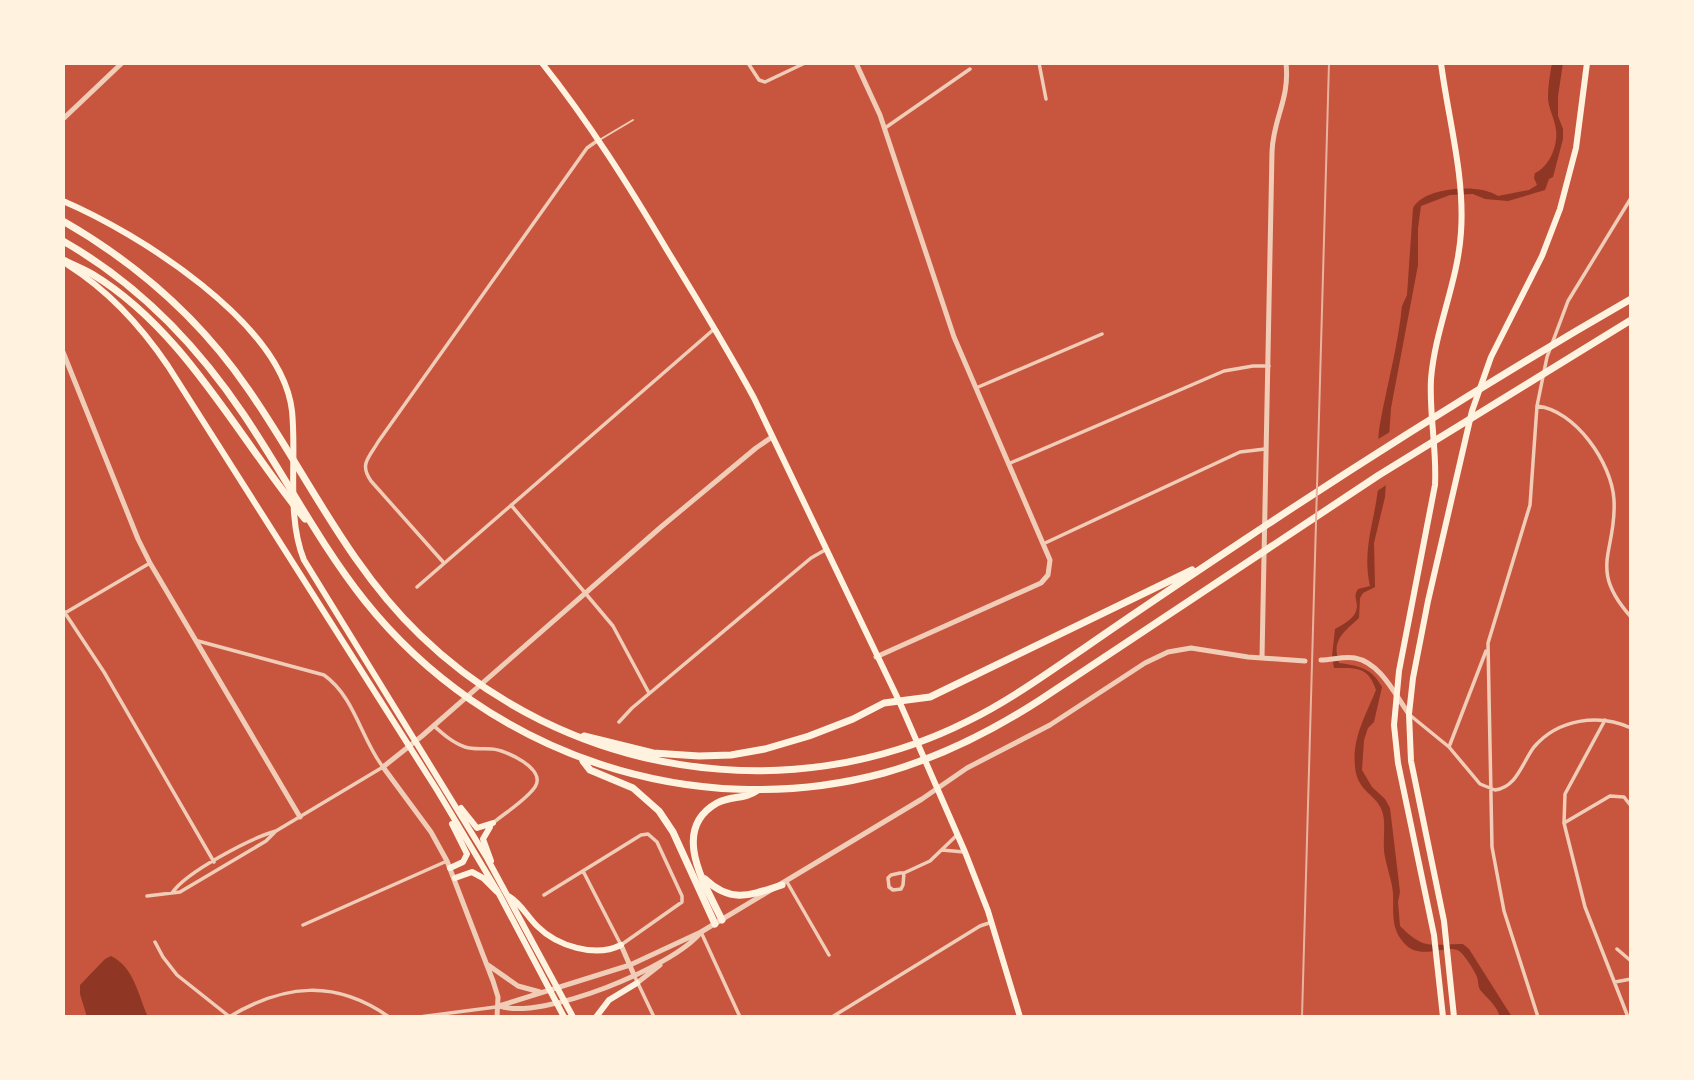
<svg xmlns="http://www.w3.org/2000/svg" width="1694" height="1080" font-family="Montserrat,sans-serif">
<rect width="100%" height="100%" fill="#c8553d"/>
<path fill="#8f3625" d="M 1552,63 L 1563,63 L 1558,96 L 1558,116 L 1563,129 L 1563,139 L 1553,177 L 1549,179 L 1545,190 L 1508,201 L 1485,199 L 1473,194 L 1450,195 L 1421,206 L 1418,228 L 1418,265 L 1391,408 L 1385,497 L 1374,543 L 1375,587 L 1363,593 L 1360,598 L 1359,618 C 1344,632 1331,640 1339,663 C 1359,666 1372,668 1382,687 L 1374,722 L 1368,728 L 1364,740 L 1362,770 L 1372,787 L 1385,799 L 1390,808 L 1400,892 L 1398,902 L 1400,926 C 1425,951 1431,944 1463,944 L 1469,949 L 1512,1017 L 1500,1017 C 1496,1005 1490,1001 1482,992 C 1477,987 1479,982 1477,977 C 1475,971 1464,954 1459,951 C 1446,943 1420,962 1404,943 C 1390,928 1394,911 1393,893 C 1392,881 1387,868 1385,857 C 1382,843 1386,828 1383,814 C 1378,793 1357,794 1355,766 C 1352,738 1366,715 1376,690 C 1368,666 1356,668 1334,668 L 1332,656 L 1335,629 C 1344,624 1356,618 1357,607 C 1357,598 1353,597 1358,589 L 1370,586 C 1362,551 1374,523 1378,489 C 1380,468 1376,445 1380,424 C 1387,385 1398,346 1402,306 L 1407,295 L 1413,208 C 1424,187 1479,183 1498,196 L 1529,190 L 1537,185 L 1534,178 L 1535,173 C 1550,166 1558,145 1556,130 C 1555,118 1548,109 1548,97 C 1548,86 1550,74 1552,63 Z
M 111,956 C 134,967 138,995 148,1017 L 87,1017 L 80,994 L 80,985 L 105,959 Z"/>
<path fill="#c8553d" d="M 1393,430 L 1389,483 L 1373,494 L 1375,441 Z"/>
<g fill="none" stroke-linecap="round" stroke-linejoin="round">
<path stroke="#f1ccb7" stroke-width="2" d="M 601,139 L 633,120"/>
<path stroke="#f1ccb7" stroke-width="3.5" d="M 748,63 L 759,80 L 765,82 L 805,63
M 1039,63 L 1046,99
M 885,128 L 970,69
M 976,388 L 1102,334
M 1537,406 C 1575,410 1612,463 1614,500 C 1617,552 1587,568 1631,617
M 1008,464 L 1224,371 L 1253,366 L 1269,366
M 511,505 L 613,626 L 649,693
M 1043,544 L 1240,452 L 1265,449
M 444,563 L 371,481 C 359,464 369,458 378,442 L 587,148 L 597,141
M 417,587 L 713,330
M 63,610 L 104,672 L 214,862
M 65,613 L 150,563
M 1411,716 L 1449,747 L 1480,784 L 1495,790 C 1517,787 1522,763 1534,747 C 1558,719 1599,713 1631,728
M 1605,720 L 1565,794 L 1564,823 L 1585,907 L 1628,1017
M 619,722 L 632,708 L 811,558 L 825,550
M 434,726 C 443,734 453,743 465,747 C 474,750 483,748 492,749 C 506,750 547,769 535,787 C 525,801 506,812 493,823
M 1449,747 L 1486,651
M 1564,823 L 1610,796 L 1624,797 L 1631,806
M 942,850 L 964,852
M 900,873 L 904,873 L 903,885 L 901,889 L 893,890 L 889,887 L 888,878 L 891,875 Z
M 904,873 L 930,861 L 957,835
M 787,882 L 829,955
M 172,893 C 186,872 251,838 276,831 L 383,767 C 361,739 355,697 324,675 L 198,641
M 544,895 L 641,835 L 648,834 L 657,842 L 682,896 L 682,902 L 621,945 L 583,871
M 147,896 L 180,892 L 266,841 L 275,832
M 303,925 L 447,861
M 701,932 L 740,1017
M 155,942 L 163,957 L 177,975 L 230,1017
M 1617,949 L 1631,961
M 634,975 L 654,1017
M 1615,982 L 1631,979
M 229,1017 C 284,984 335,979 389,1017
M 419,1017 L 496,1007
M 832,1017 L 980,926 L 992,922
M 1538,1017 L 1504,911 L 1492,847 L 1488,643 L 1530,505 L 1537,406 L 1547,357 L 1568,301 L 1631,198"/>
<path stroke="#f1ccb7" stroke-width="5" d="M 856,63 L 880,115 L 954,337 L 1050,560 L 1048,575 L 1041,583 L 876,657
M 63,119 L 122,63
M 63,352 L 138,539 L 150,563 L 300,817
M 1262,658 L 1272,152 C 1273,118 1290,100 1286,63
M 1321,660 C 1332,660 1344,656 1355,658 C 1381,663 1395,695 1409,714
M 621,945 L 634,975
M 488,965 L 518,986 L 540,992
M 637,983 L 660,965
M 499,1006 L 630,965 L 701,932 L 922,799 L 967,768 L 1050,725 L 1145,663 L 1168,652 L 1191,648 L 1248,657 L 1305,661
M 499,1006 C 541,1021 674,967 701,932
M 497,1017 L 498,997 L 493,981 L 447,861 L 431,832 L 383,767 L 422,736 L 661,527 L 756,448 L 772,437"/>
<path stroke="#fff3e0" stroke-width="6" d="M 542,63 C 589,122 629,186 667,250 C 697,299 727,348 754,398 L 900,703 L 965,852 L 988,911 L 1020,1017
M 63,201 C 138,233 282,323 292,411 C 297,458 286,516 304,560 L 487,858 L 573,1017
M 68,265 C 109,291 141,326 168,366 L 437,790 L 498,892 L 564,1017
M 461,808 L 477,828 L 493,823
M 490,827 L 483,839 L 491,861
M 450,868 L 463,862 L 467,854 L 452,824
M 455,878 L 472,872 L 483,878 L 497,892
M 510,897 C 521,904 527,916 537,926 C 557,946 595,958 621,945
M 596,1017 L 609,1000 L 637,983"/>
<path stroke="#fff3e0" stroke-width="6" d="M 1441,63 C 1448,118 1465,176 1461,232 C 1458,282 1435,329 1431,379 C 1429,414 1437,449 1435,485 L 1399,671 L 1394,725 L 1398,763 L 1434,935 L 1443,1017
M 1454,1017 L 1444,921 L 1411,761 L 1409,714 L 1413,678 L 1428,601 L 1472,411 L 1491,357 L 1542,256 L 1560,209 L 1576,148 L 1587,63"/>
<path stroke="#fff3e0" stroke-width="7" d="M 63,221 C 136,263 200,319 248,389 C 305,471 347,565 420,635 C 564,775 788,812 968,721 C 1009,701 1046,674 1083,649 C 1136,612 1190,576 1244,540 C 1370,456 1499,375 1631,299
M 63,241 C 137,283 197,345 244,415 C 285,476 319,543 365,601 C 488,755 693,824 884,773 C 941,757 992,731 1040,700 L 1379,475 L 1631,320
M 63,260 C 73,265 83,269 92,274 C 185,330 238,438 305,519
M 584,736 L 653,753 L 699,756 L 731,755 L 765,749 L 809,736 L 853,719 L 884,703 L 930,697 L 1192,570
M 583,761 L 590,770 L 633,788 L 659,811 L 673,832 L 715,924
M 705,879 C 731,904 751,895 782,885
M 722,920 C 706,886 669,830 717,803 C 732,795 744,800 758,790"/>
<path stroke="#e9b49f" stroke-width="2" d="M 1302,1017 L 1329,63"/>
</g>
<rect width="1694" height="1080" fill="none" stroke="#fff3e0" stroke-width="130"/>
</svg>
